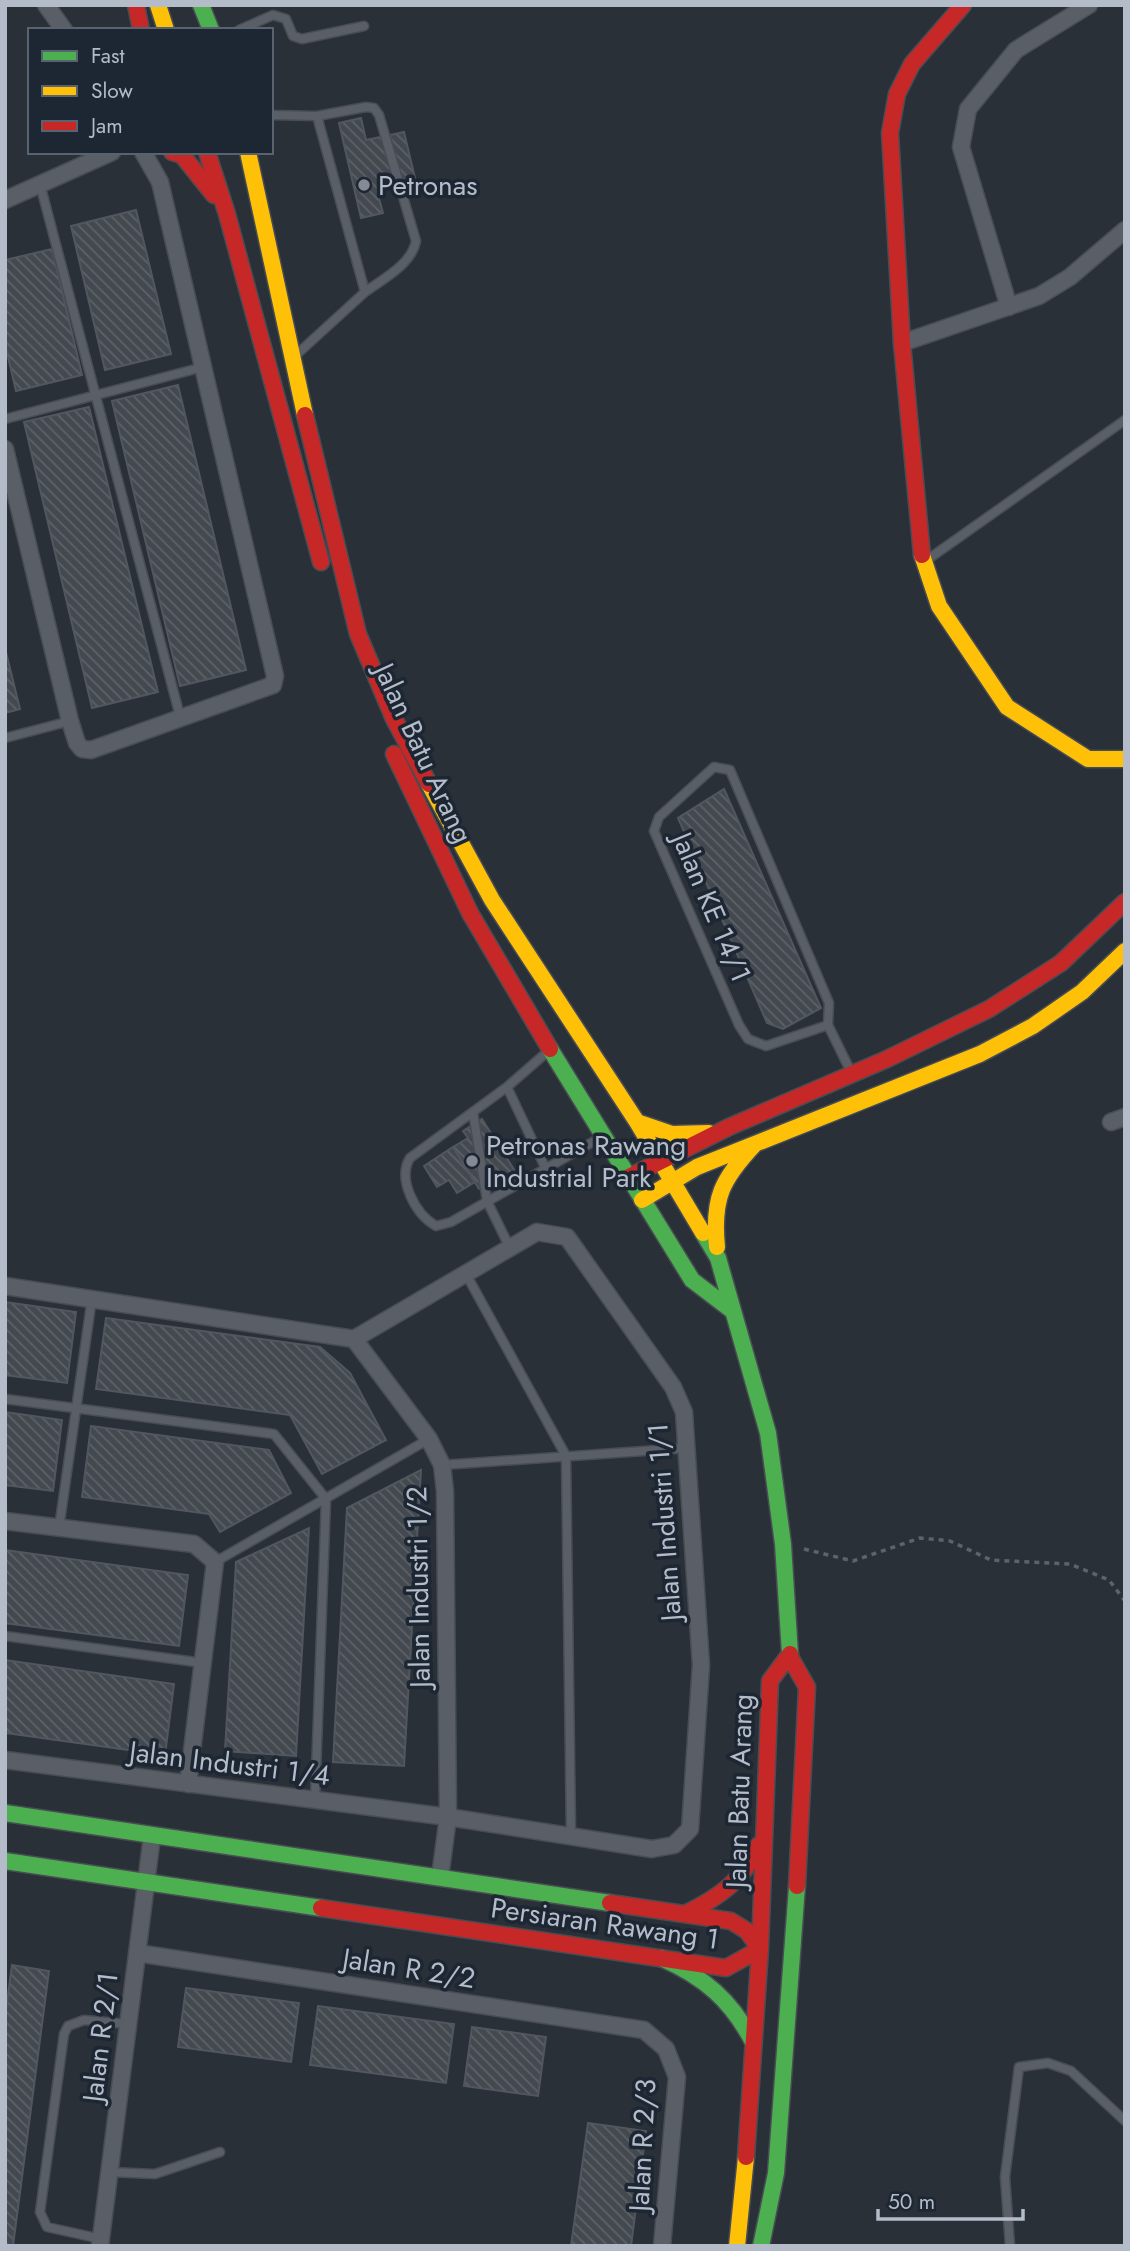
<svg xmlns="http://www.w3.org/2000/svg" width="1130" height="2251" font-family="Jost,sans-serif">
<defs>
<pattern id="building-back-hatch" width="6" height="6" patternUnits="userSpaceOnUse" patternTransform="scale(1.75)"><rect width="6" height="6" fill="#444950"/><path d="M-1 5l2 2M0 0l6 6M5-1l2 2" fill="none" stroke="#5d6168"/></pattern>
</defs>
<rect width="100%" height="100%" fill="#2a3038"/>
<path fill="url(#building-back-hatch)" stroke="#52575f" stroke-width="2" d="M 361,118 L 366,140 L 390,135 L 402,186 L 377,191 L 383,213 L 361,218 L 339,123 Z
M 404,132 L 416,182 L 402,186 L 390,135 Z
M 136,210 L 171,354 L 105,370 L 71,226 Z
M 52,249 L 82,375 L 16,391 L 5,344 L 5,260 Z
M 178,385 L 246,670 L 180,686 L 112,401 Z
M 89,407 L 158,692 L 92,708 L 24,422 Z
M 5,648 L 20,709 L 5,713 Z
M 724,789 L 821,1008 L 783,1029 L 767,1023 L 678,818 Z
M 482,1119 L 520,1179 L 501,1191 L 494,1180 L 479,1189 L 453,1147 L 468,1138 L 463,1131 Z
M 453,1147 L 475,1182 L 457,1193 L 449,1180 L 437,1187 L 424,1166 Z
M 5,1302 L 76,1312 L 67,1383 L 5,1375 Z
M 106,1318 L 320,1347 L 350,1373 L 386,1440 L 322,1474 L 290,1415 L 96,1389 Z
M 5,1412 L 62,1420 L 53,1491 L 5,1485 Z
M 91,1426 L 269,1450 L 291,1493 L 220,1532 L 209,1514 L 82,1497 Z
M 421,1470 L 404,1766 L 333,1762 L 347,1508 Z
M 309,1528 L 296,1756 L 225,1751 L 236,1562 Z
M 5,1550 L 188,1575 L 179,1646 L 5,1623 Z
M 5,1660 L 174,1684 L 165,1755 L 5,1733 Z
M 12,1965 L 49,1971 L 13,2246 L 5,2246 L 5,2017 Z
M 186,1988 L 299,2003 L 291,2062 L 178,2047 Z
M 318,2006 L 454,2024 L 446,2083 L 310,2065 Z
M 472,2027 L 546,2037 L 538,2096 L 464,2086 Z
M 588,2123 L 646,2131 L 631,2246 L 571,2246 Z"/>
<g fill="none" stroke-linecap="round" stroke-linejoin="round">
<defs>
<path id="lane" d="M 239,30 L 273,15 L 286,19 L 293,36 L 302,39 L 364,26
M 271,115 L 317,116 L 365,292 L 296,355
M 317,116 L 366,107 L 374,108 L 379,115 L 416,241 C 412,264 383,279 365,292
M 40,184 L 181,720
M 5,419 L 203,367
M 927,560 L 1125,420
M 5,738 L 70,721
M 828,1025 L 766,1046 L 748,1039 L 739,1025 L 654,831 L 659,817 L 714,767 L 730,770 L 829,1003 L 828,1025 L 851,1072
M 546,1053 L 507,1087 L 410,1158 C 397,1179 415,1214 436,1226 L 451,1222 L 598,1139
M 507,1087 L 545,1167
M 473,1112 L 487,1201 L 510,1248
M 466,1274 L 566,1456 L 571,1835
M 5,1399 L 274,1434 L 326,1499 L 315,1800
M 442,1465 L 687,1448
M 59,1528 L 92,1298
M 215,1562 L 429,1439
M 5,1636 L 203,1663
M 109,2172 L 155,2174 L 220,2152
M 101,2239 L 47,2227 L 40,2212 L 64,2034 L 68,2026 L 84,2020 L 128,2024
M 1010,2246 L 1005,2177 L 1019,2067 L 1048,2063 L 1071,2071 L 1125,2121"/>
<path id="street" d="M 46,5 L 64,30
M 5,200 L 112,152
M 1009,307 L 961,147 L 968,109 L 1016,50 L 1089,5
M 902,343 L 1039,296 L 1070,277 L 1125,230
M 5,449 L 70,721 L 77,743 L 82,749 L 91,750 L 273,685 L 275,676 L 160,182 L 143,152
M 1111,1122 L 1125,1117
M 5,1286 L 354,1339 L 429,1439 L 442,1465 L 445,1491 L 448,1817 L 440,1877
M 5,1521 L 194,1544 L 215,1562 L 188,1784
M 5,1760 L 448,1817 L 652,1849 L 674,1845 L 690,1829 L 701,1665 L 684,1412 L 673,1387 L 567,1237 L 537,1232 L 354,1339
M 137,1953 L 644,2030 L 666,2049 L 677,2077 L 662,2246
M 100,2246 L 152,1836"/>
<path id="fast" d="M 201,5 L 211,30
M 550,1049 L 692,1280 L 730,1309
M 703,1233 L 718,1258 L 768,1433 L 783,1544 L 790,1654
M 5,1813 L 610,1903
M 5,1861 L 321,1908
M 661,1958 C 704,1977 731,2000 753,2042
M 761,2246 L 776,2173 L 797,1886"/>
<path id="slow" d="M 158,5 L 166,30
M 248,152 L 305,415
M 922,555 L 939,606 L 1007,707 L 1088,759 L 1125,759
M 429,784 L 492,900 L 637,1122 L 703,1233
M 637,1122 L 672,1134 L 709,1133
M 642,1200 L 697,1167 L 980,1054 L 1033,1026 L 1082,992 L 1125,951
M 717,1247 C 712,1198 722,1179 755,1144
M 737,2246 L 746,2157"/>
<path id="jam" d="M 136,5 L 141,30
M 172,152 L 182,155 L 214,195
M 207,152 L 227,214 L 321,562
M 305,415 L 358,634 L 394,719 L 429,784
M 922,555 L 902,343 L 890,133 L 897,94 L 912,64 L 963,5
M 394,754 L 470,913 L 550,1049
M 627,1178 L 729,1127 L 887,1059 L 989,1009 L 1061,963 L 1125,902
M 790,1657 L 807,1687 L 797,1886
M 321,1908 L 726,1968 L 760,1949 L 747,1931 L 731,1921 L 610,1903
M 687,1913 C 721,1896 743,1880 759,1845
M 746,2157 L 760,1949 L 770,1681 L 790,1654"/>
</defs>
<use href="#lane" stroke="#484c53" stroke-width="11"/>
<use href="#street" stroke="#484c53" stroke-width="19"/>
<use href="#fast" stroke="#484c53" stroke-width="19"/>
<use href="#slow" stroke="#484c53" stroke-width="19"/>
<use href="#jam" stroke="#484c53" stroke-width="19"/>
<path stroke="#5d636a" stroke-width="3.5" stroke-dasharray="5 5" stroke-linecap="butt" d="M 804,1549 L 853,1561 L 920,1538 L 950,1541 L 991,1560 L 1070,1564 L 1109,1580 L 1125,1601"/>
<use href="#lane" stroke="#5a5e66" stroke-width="8"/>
<use href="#street" stroke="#5a5e66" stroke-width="16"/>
<use href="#fast" stroke="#4caf50" stroke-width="16"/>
<use href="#slow" stroke="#ffc107" stroke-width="16"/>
<use href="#jam" stroke="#c62828" stroke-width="16"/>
</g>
<g fill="#848b96" stroke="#1d2633" stroke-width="2.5">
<circle cx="364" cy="185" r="7"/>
<circle cx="472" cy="1161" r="7"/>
</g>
<g text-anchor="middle" stroke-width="7" stroke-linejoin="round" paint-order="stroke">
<g font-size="28" fill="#b4bcc9" stroke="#1d2633" text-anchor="start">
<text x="378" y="195">Petronas</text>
<text x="486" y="1155">Petronas Rawang<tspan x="486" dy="32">Industrial Park</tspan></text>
</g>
<g font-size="28" fill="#b4bcc9" stroke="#1d2633">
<text transform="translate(424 753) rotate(65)" y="10">Jalan Batu Arang</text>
<text transform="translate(712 907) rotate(67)" y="10">Jalan KE 14/1</text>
<text transform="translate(664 1522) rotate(-94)" y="10">Jalan Industri 1/1</text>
<text transform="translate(418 1587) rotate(-91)" y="10">Jalan Industri 1/2</text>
<text transform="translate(230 1763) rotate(7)" y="10">Jalan Industri 1/4</text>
<text transform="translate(739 1791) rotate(-88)" y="10">Jalan Batu Arang</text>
<text transform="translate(605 1923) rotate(8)" y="10">Persiaran Rawang 1</text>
<text transform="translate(409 1968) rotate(9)" y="10">Jalan R 2/2</text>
<text transform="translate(100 2037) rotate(-83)" y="10">Jalan R 2/1</text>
<text transform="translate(642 2145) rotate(-87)" y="10">Jalan R 2/3</text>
</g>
</g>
<rect width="1130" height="2251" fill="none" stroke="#b4bcc9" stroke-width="14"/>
<rect x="28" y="28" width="245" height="126" fill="#1d2633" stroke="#59626f" stroke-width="2"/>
<rect x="42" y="51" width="35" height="10" fill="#4caf50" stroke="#59626f" stroke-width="2"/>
<text x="91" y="63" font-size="21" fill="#b4bcc9">Fast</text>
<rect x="42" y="86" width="35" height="10" fill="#ffc107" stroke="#59626f" stroke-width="2"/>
<text x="91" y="98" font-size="21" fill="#b4bcc9">Slow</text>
<rect x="42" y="121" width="35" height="10" fill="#c62828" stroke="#59626f" stroke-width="2"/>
<text x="91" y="133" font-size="21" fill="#b4bcc9">Jam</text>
<path d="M878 2209v10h145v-10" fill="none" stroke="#b4bcc9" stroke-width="3.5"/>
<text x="888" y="2209" font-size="21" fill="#b4bcc9" stroke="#1d2633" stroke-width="5" paint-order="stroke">50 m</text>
</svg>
